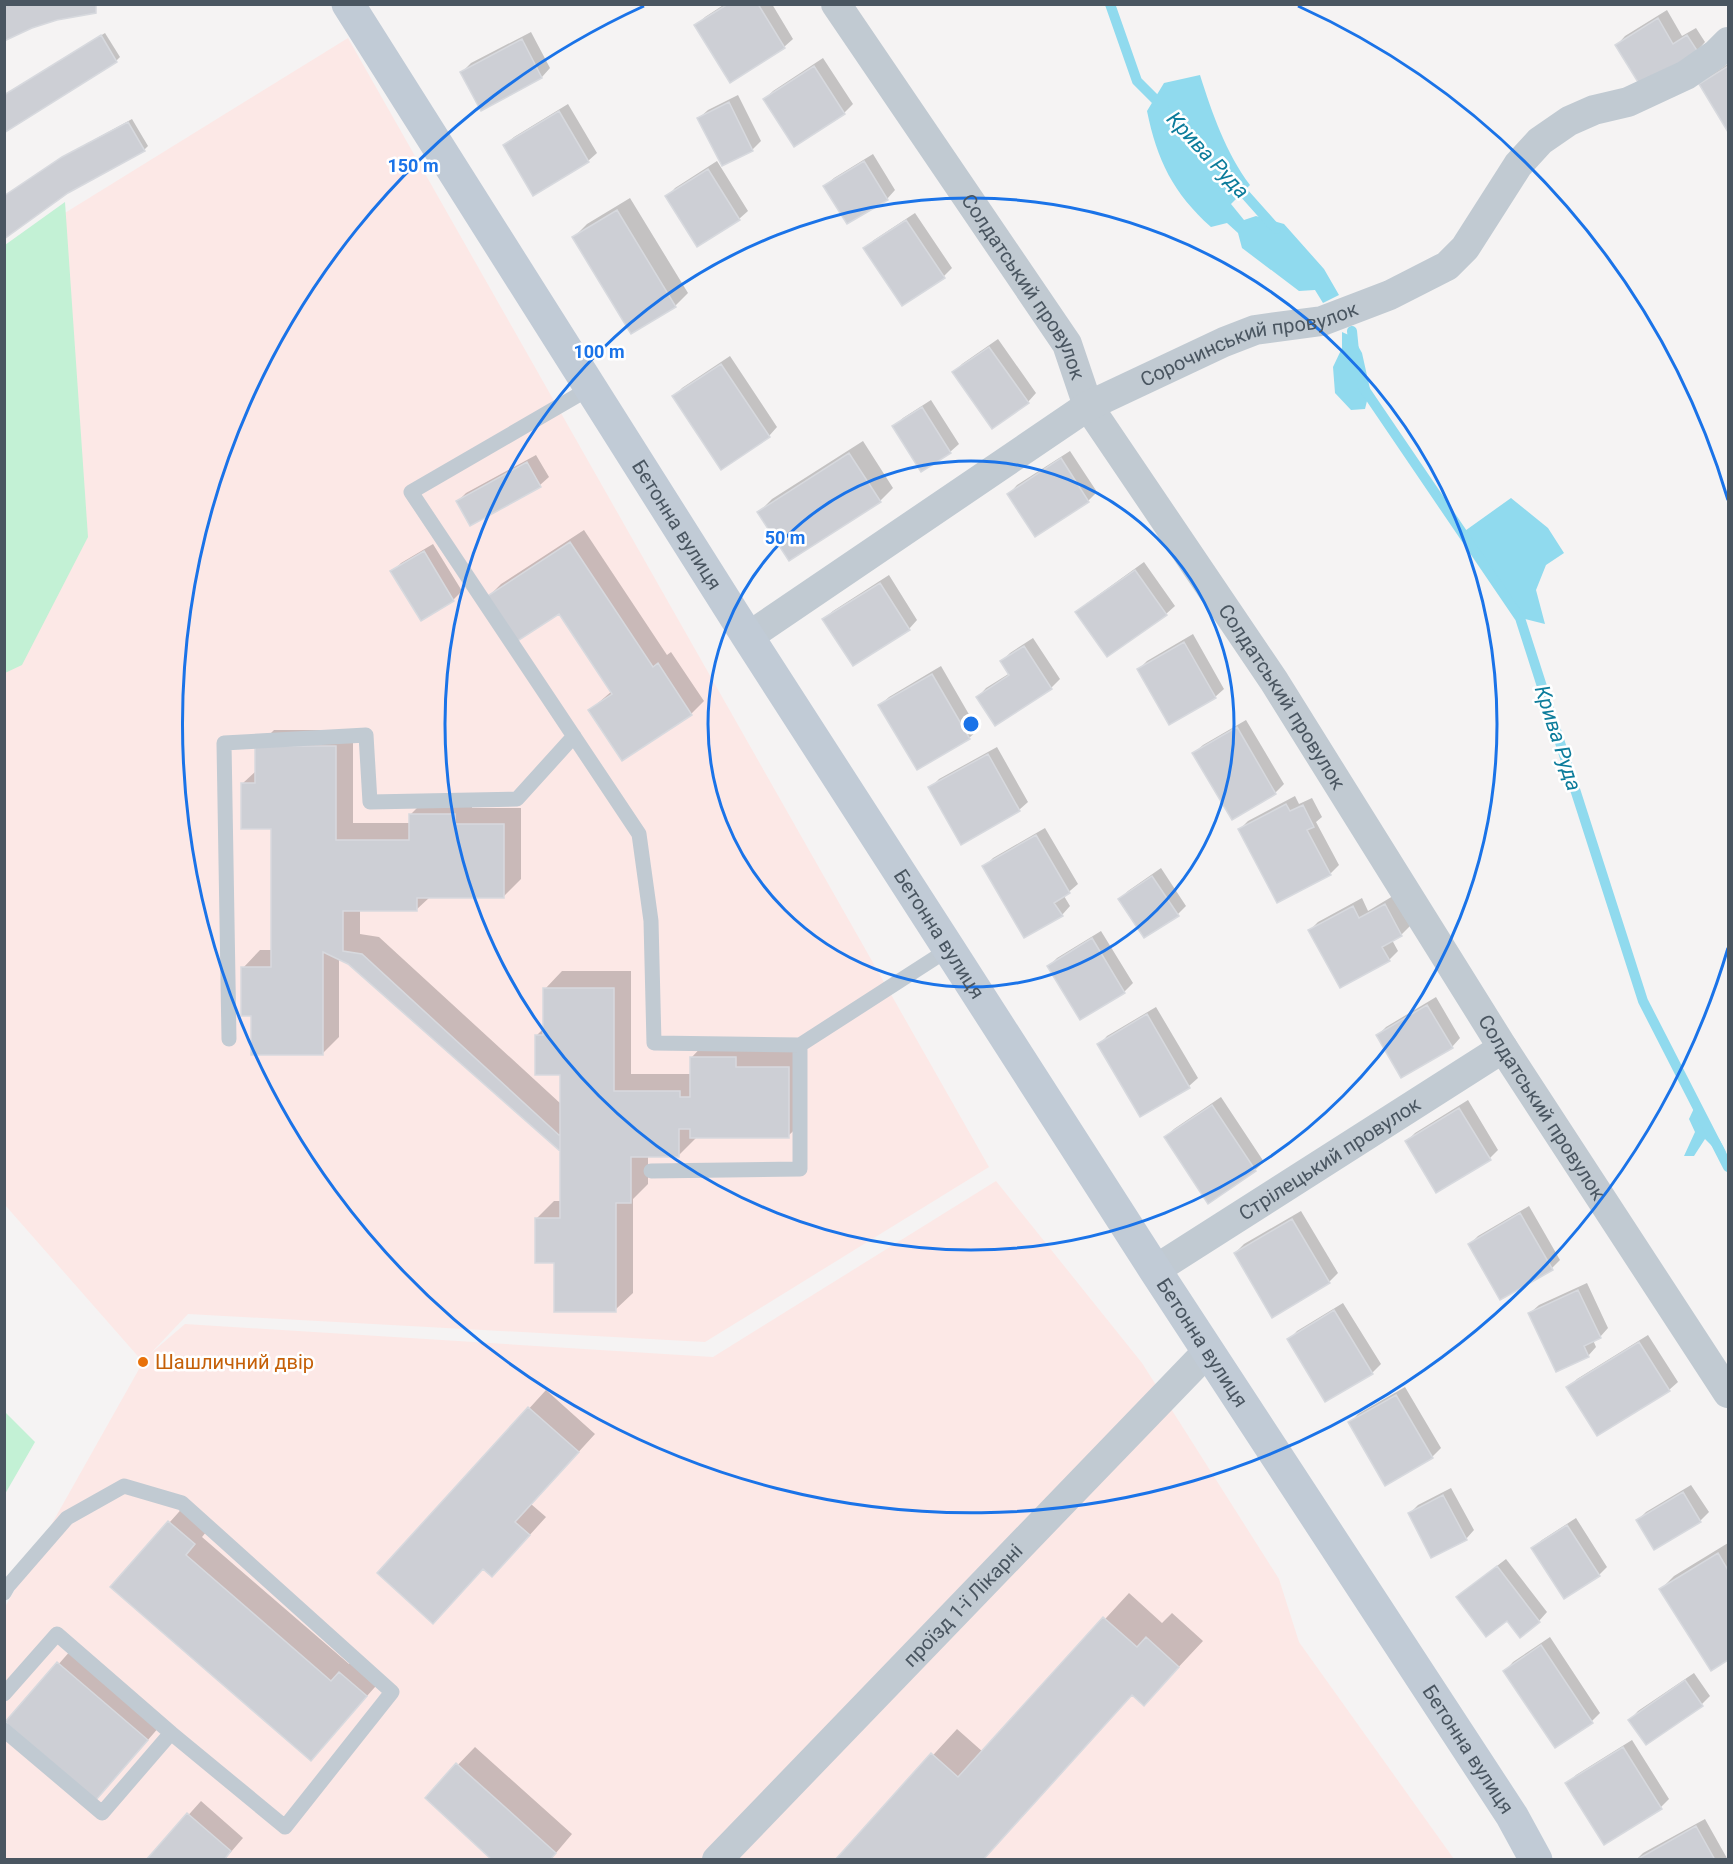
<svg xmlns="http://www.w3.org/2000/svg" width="1733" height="1864" font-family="Roboto,sans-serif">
<rect width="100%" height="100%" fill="#f5f3f3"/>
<path fill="#fce8e6" d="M 348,38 L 989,1167 L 705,1342 L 188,1314 L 150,1354 L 185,1324 L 713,1357 L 996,1181 L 1142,1363 L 1279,1579 L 1299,1642 L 1454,1859 L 5,1860 L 5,1607 L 143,1362 L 5,1205 L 5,250 Z"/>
<path fill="#c3f1d5" d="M 65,202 L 88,537 L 22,665 L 5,673 L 5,245 Z
M 5,1412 L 35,1442 L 5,1494 Z"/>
<path fill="#90daee" d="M 1200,75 C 1212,113 1226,153 1250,185 L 1231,204 L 1244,220 L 1256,216 L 1284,224 L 1324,269 L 1339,295 L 1323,303 L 1315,290 L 1299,291 L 1242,248 L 1238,233 L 1227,223 L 1211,227 C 1173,193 1157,160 1147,111 L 1164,83 Z
M 1342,332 L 1353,337 L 1362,353 L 1370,389 L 1365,409 L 1351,410 L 1335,393 L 1333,367 L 1342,348 Z
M 1511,498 L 1548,528 L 1564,553 L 1546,565 L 1536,590 L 1545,624 L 1521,618 L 1462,533 Z
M 1696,1104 C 1705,1121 1718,1134 1726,1152 L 1713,1147 L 1705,1139 L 1694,1156 L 1684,1156 L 1695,1132 L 1689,1119 Z"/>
<path fill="#0003" d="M 725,4 L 772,4 L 793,39 L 784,47 L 696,26 L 705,17 Z
M 1667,10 L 1682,36 L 1696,28 L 1705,42 L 1697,51 L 1617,45 L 1625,36 Z
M 531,32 L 550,68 L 542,77 L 481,109 L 462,72 L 471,63 Z
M 105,33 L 120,57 L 116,61 L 4,95 Z
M 823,58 L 853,104 L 844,113 L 795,144 L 765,99 L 773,91 Z
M 1728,64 L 1728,129 L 1701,84 L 1709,76 Z
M 738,95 L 761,141 L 753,149 L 722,164 L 699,118 L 708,110 Z
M 568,104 L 597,153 L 588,161 L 505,145 L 514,137 Z
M 132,119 L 148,146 L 144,150 L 67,192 L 4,196 L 68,154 Z
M 873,154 L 895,190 L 887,199 L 825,186 L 834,178 Z
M 717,161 L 748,211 L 739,219 L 667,197 L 675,188 Z
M 630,198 L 688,293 L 675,306 L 574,237 L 587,224 Z
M 915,213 L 952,268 L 944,276 L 865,249 L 874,240 Z
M 998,339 L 1036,393 L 1028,402 L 954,373 L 962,364 Z
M 730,356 L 777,427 L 769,436 L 674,397 L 682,388 Z
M 931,400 L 959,444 L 950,452 L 922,470 L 894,427 L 903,418 Z
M 863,441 L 893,488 L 880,501 L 759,512 L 772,499 Z
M 1070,451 L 1097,492 L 1088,501 L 1036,535 L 1009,494 L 1017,485 Z
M 536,455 L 549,477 L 540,485 L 471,524 L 458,501 L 466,493 Z
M 584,530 L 667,655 L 671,652 L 704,701 L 691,714 L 590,710 L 612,691 L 559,612 L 488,597 L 501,584 Z
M 433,544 L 462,591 L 453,600 L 421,619 L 392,572 L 401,563 Z
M 1144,562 L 1175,606 L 1166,614 L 1108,655 L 1077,612 L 1086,604 Z
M 889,575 L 917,620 L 909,629 L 824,619 L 833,611 Z
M 1193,634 L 1224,689 L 1215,697 L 1139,669 L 1147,661 Z
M 1033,638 L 1060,679 L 1051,688 L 978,697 L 986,688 L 1010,673 L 1002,661 L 1010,653 Z
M 941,666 L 978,730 L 969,738 L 880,705 L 889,697 Z
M 1246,720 L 1284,784 L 1275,793 L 1233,818 L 1194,753 L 1203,745 Z
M 274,730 L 353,730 L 353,823 L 411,823 L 411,814 L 428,797 L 472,797 L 472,808 L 521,808 L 521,879 L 503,897 L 430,897 L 416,910 L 360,910 L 360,934 L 379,937 L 561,1104 L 561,1073 L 536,1036 L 545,1027 L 545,989 L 562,971 L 631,971 L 631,1074 L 691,1074 L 691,1058 L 708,1040 L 806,1050 L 806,1119 L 788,1136 L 696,1138 L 679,1155 L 648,1155 L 648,1184 L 633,1199 L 633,1293 L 615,1310 L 536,1219 L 554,1201 L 561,1201 L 561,1150 L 349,962 L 339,958 L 339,1037 L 322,1054 L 253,1015 L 243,968 L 260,950 L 273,950 L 273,827 L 243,783 L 257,770 L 257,747 Z
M 997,747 L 1028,802 L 1019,810 L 930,788 L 939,779 Z
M 1295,796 L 1299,804 L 1312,798 L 1322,817 L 1316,822 L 1339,865 L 1330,874 L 1240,829 L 1248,821 Z
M 1045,828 L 1078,884 L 1064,896 L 1070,906 L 1062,915 L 984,867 L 993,858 Z
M 1161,868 L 1186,906 L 1178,914 L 1120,899 L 1128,891 Z
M 1393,896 L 1410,926 L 1401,935 L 1392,940 L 1398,951 L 1389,960 L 1340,986 L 1310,930 L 1318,922 L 1362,898 L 1368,911 Z
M 1101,931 L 1133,983 L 1124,992 L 1080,1018 L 1049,966 L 1057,958 Z
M 1436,997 L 1460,1038 L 1452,1047 L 1378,1035 L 1386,1027 Z
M 1156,1007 L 1198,1078 L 1189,1086 L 1141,1115 L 1099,1045 L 1107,1036 Z
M 1221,1097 L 1264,1162 L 1255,1170 L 1166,1137 L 1174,1129 Z
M 1468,1100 L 1498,1150 L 1490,1158 L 1407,1141 L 1415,1133 Z
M 1529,1206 L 1560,1260 L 1552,1268 L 1470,1244 L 1478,1236 Z
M 1301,1211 L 1338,1273 L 1329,1282 L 1235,1253 L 1244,1244 Z
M 1587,1283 L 1608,1328 L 1600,1337 L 1593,1340 L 1596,1347 L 1588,1356 L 1530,1313 L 1539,1305 Z
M 1343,1303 L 1381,1364 L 1372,1373 L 1326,1400 L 1289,1340 L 1297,1331 Z
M 1648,1335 L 1678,1382 L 1669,1390 L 1568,1388 L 1577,1379 Z
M 1405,1387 L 1441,1448 L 1432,1457 L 1350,1423 L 1358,1414 Z
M 546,1390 L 595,1434 L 531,1504 L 546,1517 L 509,1558 L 484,1567 L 379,1573 Z
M 1691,1485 L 1709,1512 L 1700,1521 L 1638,1520 L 1646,1512 Z
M 1451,1488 L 1474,1530 L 1466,1539 L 1410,1513 L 1418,1505 Z
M 186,1504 L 211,1526 L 202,1537 L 349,1664 L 357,1656 L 383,1678 L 311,1759 L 112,1587 Z
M 1576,1518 L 1607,1567 L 1599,1575 L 1533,1548 L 1542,1540 Z
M 1728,1543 L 1728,1658 L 1711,1669 L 1661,1589 L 1674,1576 Z
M 1506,1559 L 1547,1612 L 1539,1621 L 1508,1619 L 1467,1589 Z
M 1129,1593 L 1162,1623 L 1172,1613 L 1203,1641 L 1144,1704 L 1133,1694 L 983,1860 L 837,1860 L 957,1729 L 983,1752 Z
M 1550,1637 L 1600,1713 L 1592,1721 L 1505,1671 L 1513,1662 Z
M 71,1650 L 160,1726 L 109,1785 L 8,1722 Z
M 1694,1673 L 1710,1696 L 1702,1704 L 1630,1720 L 1638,1711 Z
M 1632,1740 L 1669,1799 L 1661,1807 L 1567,1784 L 1576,1775 Z
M 475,1747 L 572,1834 L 550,1860 L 427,1797 Z
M 201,1801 L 243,1838 L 224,1860 L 148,1860 Z
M 1705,1819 L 1728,1860 L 1636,1860 L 1643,1853 Z"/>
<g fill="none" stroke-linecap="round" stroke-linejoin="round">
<path stroke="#90daee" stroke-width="10" d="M 1110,4 L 1137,81 L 1164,108
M 1235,183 L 1276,229
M 1352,331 L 1354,351
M 1361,384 L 1520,618 L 1643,1001 L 1728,1167"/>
</g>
<path fill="#cdcfd5" stroke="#d7d9de" stroke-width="1.5" d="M 4,4 L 96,4 L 96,13 L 57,20 L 32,28 L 4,41 Z
M 728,4 L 758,4 L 785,48 L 730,83 L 694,25 Z
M 1658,18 L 1673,44 L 1687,35 L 1698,52 L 1641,87 L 1615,45 Z
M 101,35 L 117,62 L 4,133 L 4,95 Z
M 522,39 L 542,78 L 481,111 L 460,72 Z
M 814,66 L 845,114 L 794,147 L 763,99 Z
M 1728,66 L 1728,132 L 1699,84 Z
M 729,102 L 753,151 L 722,166 L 697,118 Z
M 559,111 L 589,162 L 533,196 L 503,145 Z
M 128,122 L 145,151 L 68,193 L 4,239 L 4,196 L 62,157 Z
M 864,161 L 888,200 L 847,224 L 823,186 Z
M 708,169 L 740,220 L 697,247 L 665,196 Z
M 617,210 L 676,307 L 631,334 L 572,237 Z
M 906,220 L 945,278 L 902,306 L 863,248 Z
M 989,347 L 1029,403 L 992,429 L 952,372 Z
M 721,364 L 770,437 L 721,470 L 672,396 Z
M 922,407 L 951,453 L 921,472 L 892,426 Z
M 849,453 L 881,502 L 789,561 L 757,512 Z
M 1061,458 L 1089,502 L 1035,537 L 1007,494 Z
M 527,462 L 541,487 L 470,526 L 456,501 Z
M 570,542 L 653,667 L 658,663 L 692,715 L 622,761 L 588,710 L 612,694 L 559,614 L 516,642 L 486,597 Z
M 424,551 L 454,601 L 421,621 L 390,571 Z
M 1135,570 L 1167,615 L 1107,657 L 1075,612 Z
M 880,583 L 910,630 L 853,666 L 822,619 Z
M 1184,642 L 1216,698 L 1169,725 L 1137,669 Z
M 1024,646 L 1052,689 L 995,726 L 976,697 L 1009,675 L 1000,661 Z
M 932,674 L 970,739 L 917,770 L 878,705 Z
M 1237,727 L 1276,794 L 1232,820 L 1192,753 Z
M 255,746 L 336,746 L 336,840 L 409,840 L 409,814 L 455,814 L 455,824 L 504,824 L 504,898 L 417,898 L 417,911 L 343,911 L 343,951 L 362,954 L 560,1136 L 560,1151 L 348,964 L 323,952 L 323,1055 L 251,1055 L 251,1016 L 241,1016 L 241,967 L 271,967 L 271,829 L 241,829 L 241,783 L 255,783 Z
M 988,754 L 1020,811 L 961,845 L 928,787 Z
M 1286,804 L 1290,811 L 1303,805 L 1314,827 L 1307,830 L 1331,875 L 1277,903 L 1238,829 Z
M 1036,835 L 1070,893 L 1054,903 L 1063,916 L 1024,938 L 982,866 Z
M 1152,876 L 1179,916 L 1144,938 L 1118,899 Z
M 1385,904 L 1402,936 L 1382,947 L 1390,961 L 1340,988 L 1308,930 L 1353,906 L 1359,918 Z
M 1092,938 L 1125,993 L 1080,1020 L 1047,966 Z
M 543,988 L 614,988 L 614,1091 L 680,1091 L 680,1097 L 690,1097 L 690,1057 L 736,1057 L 736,1067 L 789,1067 L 789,1138 L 690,1138 L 690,1129 L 679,1129 L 679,1157 L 631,1157 L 631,1203 L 616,1203 L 616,1312 L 554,1312 L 554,1263 L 535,1263 L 535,1218 L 560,1218 L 560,1075 L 535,1075 L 535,1035 L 543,1035 Z
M 1427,1005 L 1453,1048 L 1401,1078 L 1376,1035 Z
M 1147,1014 L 1190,1088 L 1140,1117 L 1097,1044 Z
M 1212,1105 L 1256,1171 L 1208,1204 L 1164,1137 Z
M 1459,1108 L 1491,1160 L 1436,1193 L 1405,1141 Z
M 1520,1213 L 1553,1270 L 1500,1300 L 1468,1244 Z
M 1292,1219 L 1330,1283 L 1272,1318 L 1234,1253 Z
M 1578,1290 L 1601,1338 L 1584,1346 L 1589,1357 L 1556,1372 L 1528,1313 Z
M 1334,1310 L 1373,1374 L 1325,1402 L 1287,1339 Z
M 1639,1342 L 1670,1391 L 1597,1436 L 1566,1387 Z
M 1396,1395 L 1433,1458 L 1385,1486 L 1348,1422 Z
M 528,1407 L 579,1452 L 515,1522 L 530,1535 L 492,1577 L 483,1569 L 433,1624 L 377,1573 Z
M 1683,1492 L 1701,1522 L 1654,1550 L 1636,1520 Z
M 1443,1495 L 1467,1540 L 1431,1558 L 1408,1513 Z
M 168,1521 L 195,1544 L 186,1555 L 331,1681 L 339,1672 L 367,1696 L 311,1761 L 110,1587 Z
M 1567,1525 L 1600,1576 L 1564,1599 L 1531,1548 Z
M 1718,1553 L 1728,1570 L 1728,1660 L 1711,1671 L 1659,1589 Z
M 1497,1566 L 1540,1622 L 1520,1638 L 1507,1621 L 1486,1637 L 1456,1597 Z
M 1103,1617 L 1137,1647 L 1146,1637 L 1179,1667 L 1144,1706 L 1132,1695 L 983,1860 L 835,1860 L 931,1753 L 958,1777 Z
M 1541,1645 L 1593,1723 L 1555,1748 L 1503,1671 Z
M 57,1662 L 148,1740 L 96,1800 L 5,1722 Z
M 1685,1680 L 1703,1706 L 1646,1745 L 1628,1720 Z
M 1623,1747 L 1662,1809 L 1604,1845 L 1565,1783 Z
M 456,1763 L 556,1853 L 550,1860 L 492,1860 L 425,1798 Z
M 187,1813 L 231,1851 L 224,1860 L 146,1860 Z
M 1696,1826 L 1715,1860 L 1636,1860 Z"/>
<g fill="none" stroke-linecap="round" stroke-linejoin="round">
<path stroke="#c1cad2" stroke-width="15" d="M 592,387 L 411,492 L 639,834 L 651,921 L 654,1043 L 800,1045 L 949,949
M 229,1039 L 224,743 L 366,735 L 370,802 L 517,799 L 574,736
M 651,1171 L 800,1169 L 800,1045
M 4,1593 L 8,1586 L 67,1518 L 124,1486 L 182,1503 L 392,1692 L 285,1827 L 171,1733
M 4,1694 L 57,1634 L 171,1733 L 102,1813 L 4,1730"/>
<g stroke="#c1cad2" stroke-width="30">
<path id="s1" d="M 836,4 L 1067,344 L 1088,406 L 1274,681 L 1503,1048 L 1728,1393"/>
<path id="s2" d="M 748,637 L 1088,406 L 1224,342 L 1255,330 L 1322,321 L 1390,295 L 1447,266 L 1465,248 L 1518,165 L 1540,141 L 1569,121 L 1594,110 L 1628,102 L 1686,75 L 1716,54 L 1728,42"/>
<path id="s3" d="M 1155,1270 L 1503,1048"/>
<path id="s4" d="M 717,1860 L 1208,1351"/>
</g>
<path stroke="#c1cbd6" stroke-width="33" id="s5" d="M 348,4 L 748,637 L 949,949 L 1155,1270 L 1512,1816 L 1536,1860"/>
</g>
<g fill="none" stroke="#1a73e8" stroke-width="3">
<circle cx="971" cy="724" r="263"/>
<circle cx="971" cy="724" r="526"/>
<path d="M1728 948A789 789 0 1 1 644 6M1298 6A789 789 0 0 1 1728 500"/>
</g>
<circle fill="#e8710a" stroke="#fff" stroke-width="2" cx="143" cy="1362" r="6"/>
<g text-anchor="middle" stroke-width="5" stroke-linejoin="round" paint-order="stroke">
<g font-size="20" fill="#4a5661" stroke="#fff">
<text dy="7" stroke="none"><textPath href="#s1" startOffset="340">Солдатський провулок</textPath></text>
<text dy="7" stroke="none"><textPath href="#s2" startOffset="585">Сорочинський провулок</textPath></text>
<text dy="7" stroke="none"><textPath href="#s5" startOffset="616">Бетонна вулиця</textPath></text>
<text dy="7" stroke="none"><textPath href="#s1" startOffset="826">Солдатський провулок</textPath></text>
<text dy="7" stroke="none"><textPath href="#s5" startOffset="1102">Бетонна вулиця</textPath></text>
<text dy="7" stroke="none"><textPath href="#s1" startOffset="1312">Солдатський провулок</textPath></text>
<text dy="7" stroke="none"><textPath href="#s3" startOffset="207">Стрілецький провулок</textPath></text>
<text dy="7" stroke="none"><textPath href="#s5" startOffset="1588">Бетонна вулиця</textPath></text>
<text dy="7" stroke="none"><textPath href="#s4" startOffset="354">проїзд 1-ї Лікарні</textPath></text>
<text dy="7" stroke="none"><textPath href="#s5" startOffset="2074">Бетонна вулиця</textPath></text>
</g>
<g font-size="20" fill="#c56008" stroke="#fff" text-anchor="start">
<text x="155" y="1369">Шашличний двір</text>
</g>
<g font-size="21" font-style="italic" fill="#0c7c9b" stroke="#fff">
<text transform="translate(1208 155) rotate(47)" y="7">Крива Руда</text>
<text transform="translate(1558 738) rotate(72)" y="7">Крива Руда</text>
</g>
</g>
<circle cx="971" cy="724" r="9" fill="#1a73e8" stroke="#fff" stroke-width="3"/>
<g font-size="18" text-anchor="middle" font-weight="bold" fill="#1a73e8" stroke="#fff" stroke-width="5" stroke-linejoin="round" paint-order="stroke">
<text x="413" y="172">150 m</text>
<text x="599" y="358">100 m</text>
<text x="785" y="544">50 m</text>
</g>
<rect width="1733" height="1864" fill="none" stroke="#4a5661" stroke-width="12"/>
</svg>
